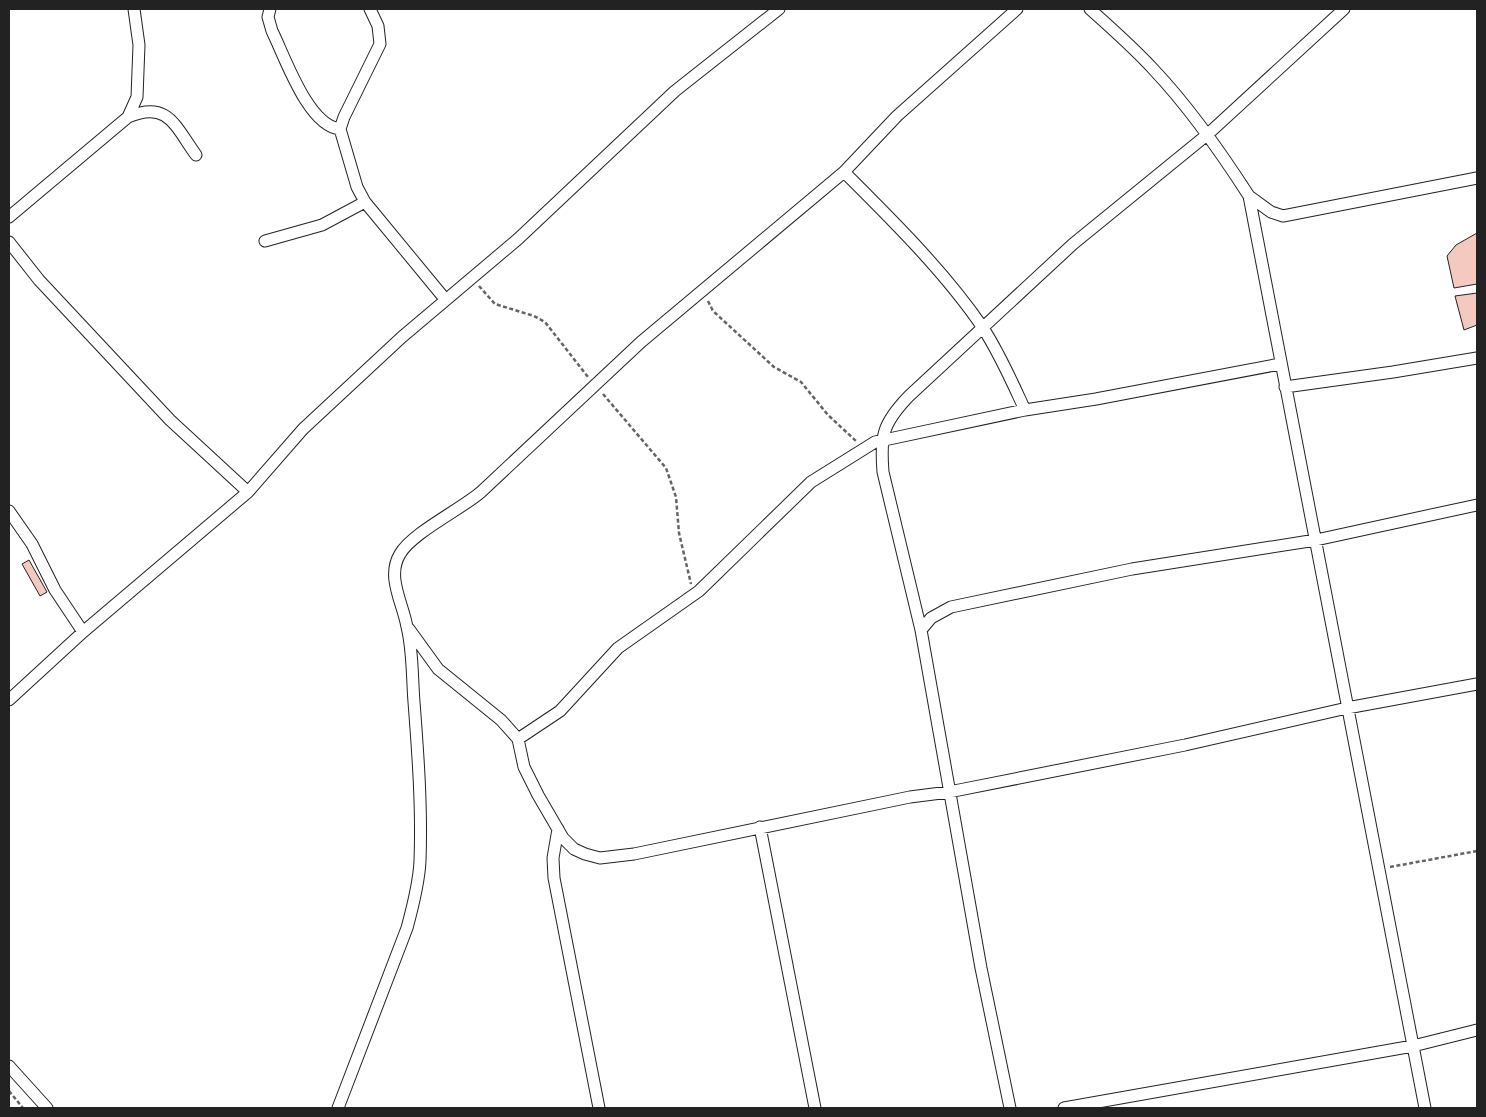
<svg xmlns="http://www.w3.org/2000/svg" width="1486" height="1117" font-family="'Varela Round',sans-serif">
<rect width="100%" height="100%" fill="#fff"/>
<path fill="#f3c9c0" stroke="#222" d="M 1477,233 L 1477,284 L 1454,288 L 1447,256 L 1456,245 Z
M 1477,293 L 1477,325 L 1464,330 L 1455,296 Z
M 29,560 L 47,592 L 40,596 L 22,564 Z"/>
<g fill="none" stroke-linecap="round" stroke-linejoin="round">
<defs>
<path id="minor" d="M 270,9 L 268,17 L 272,31 C 285,57 308,126 340,129
M 370,9 L 378,26 L 380,44 L 344,117 L 340,129 L 357,187 L 365,202 L 445,299
M 1090,9 C 1112,29 1134,48 1154,70 C 1190,108 1220,151 1249,196 L 1425,1108
M 128,117 L 137,97 L 139,45 L 134,9
M 844,172 C 892,220 945,272 983,328 C 1000,354 1012,382 1025,410
M 1249,196 L 1271,212 L 1283,216 L 1477,178
M 9,217 L 128,117 C 168,100 175,126 196,155
M 265,241 L 322,225 L 365,202
M 9,242 L 39,280 L 170,420 L 248,492
M 1285,387 L 1393,372 L 1477,358
M 9,511 L 32,544 L 55,590 L 83,632
M 409,629 L 438,669 L 501,720 L 518,739 L 524,767 L 538,795 L 563,838 L 574,849 L 585,854 L 600,858 L 634,854 L 910,797 L 949,792 L 1185,745 L 1347,708 L 1477,684
M 921,630 L 931,618 L 951,607 L 1132,569 L 1316,540 L 1477,505
M 9,700 L 83,632 L 248,492 L 303,429 L 402,337 L 518,239 L 675,91 L 779,9
M 518,739 L 560,711 L 618,648 L 699,591 L 811,482 L 875,442 L 1025,410 L 1096,399 L 1280,364
M 760,827 L 815,1108
M 558,829 L 553,858 L 554,878 L 599,1108
M 9,1066 L 47,1108
M 338,1108 L 407,928 C 413,906 419,883 420,861 C 422,808 418,754 414,702 C 412,677 413,651 407,627 C 403,603 386,577 400,554 C 412,533 460,510 481,492 L 641,342 L 844,172 L 897,116 L 1017,9
M 1010,1108 L 981,968 L 921,630 L 883,472 C 880,435 883,423 909,396 L 1073,244 L 1208,134 L 1344,9
M 1064,1108 L 1413,1046 L 1477,1030"/>
</defs>
<use href="#minor" stroke="#222" stroke-width="13"/>
<path stroke="#646464" stroke-width="2.5" stroke-dasharray="4 2.5" stroke-linecap="butt" d="M 479,286 L 495,304 L 534,316 L 545,322 L 588,377
M 708,301 L 713,311 L 774,367 L 801,382 L 828,415 L 856,441
M 603,394 L 666,468 L 676,497 L 679,533 L 691,584
M 1390,867 L 1477,851
M 9,1091 L 23,1108"/>
<use href="#minor" stroke="#fff" stroke-width="11"/>
</g>
<rect width="1486" height="1117" fill="none" stroke="#222222" stroke-width="20"/>
</svg>
